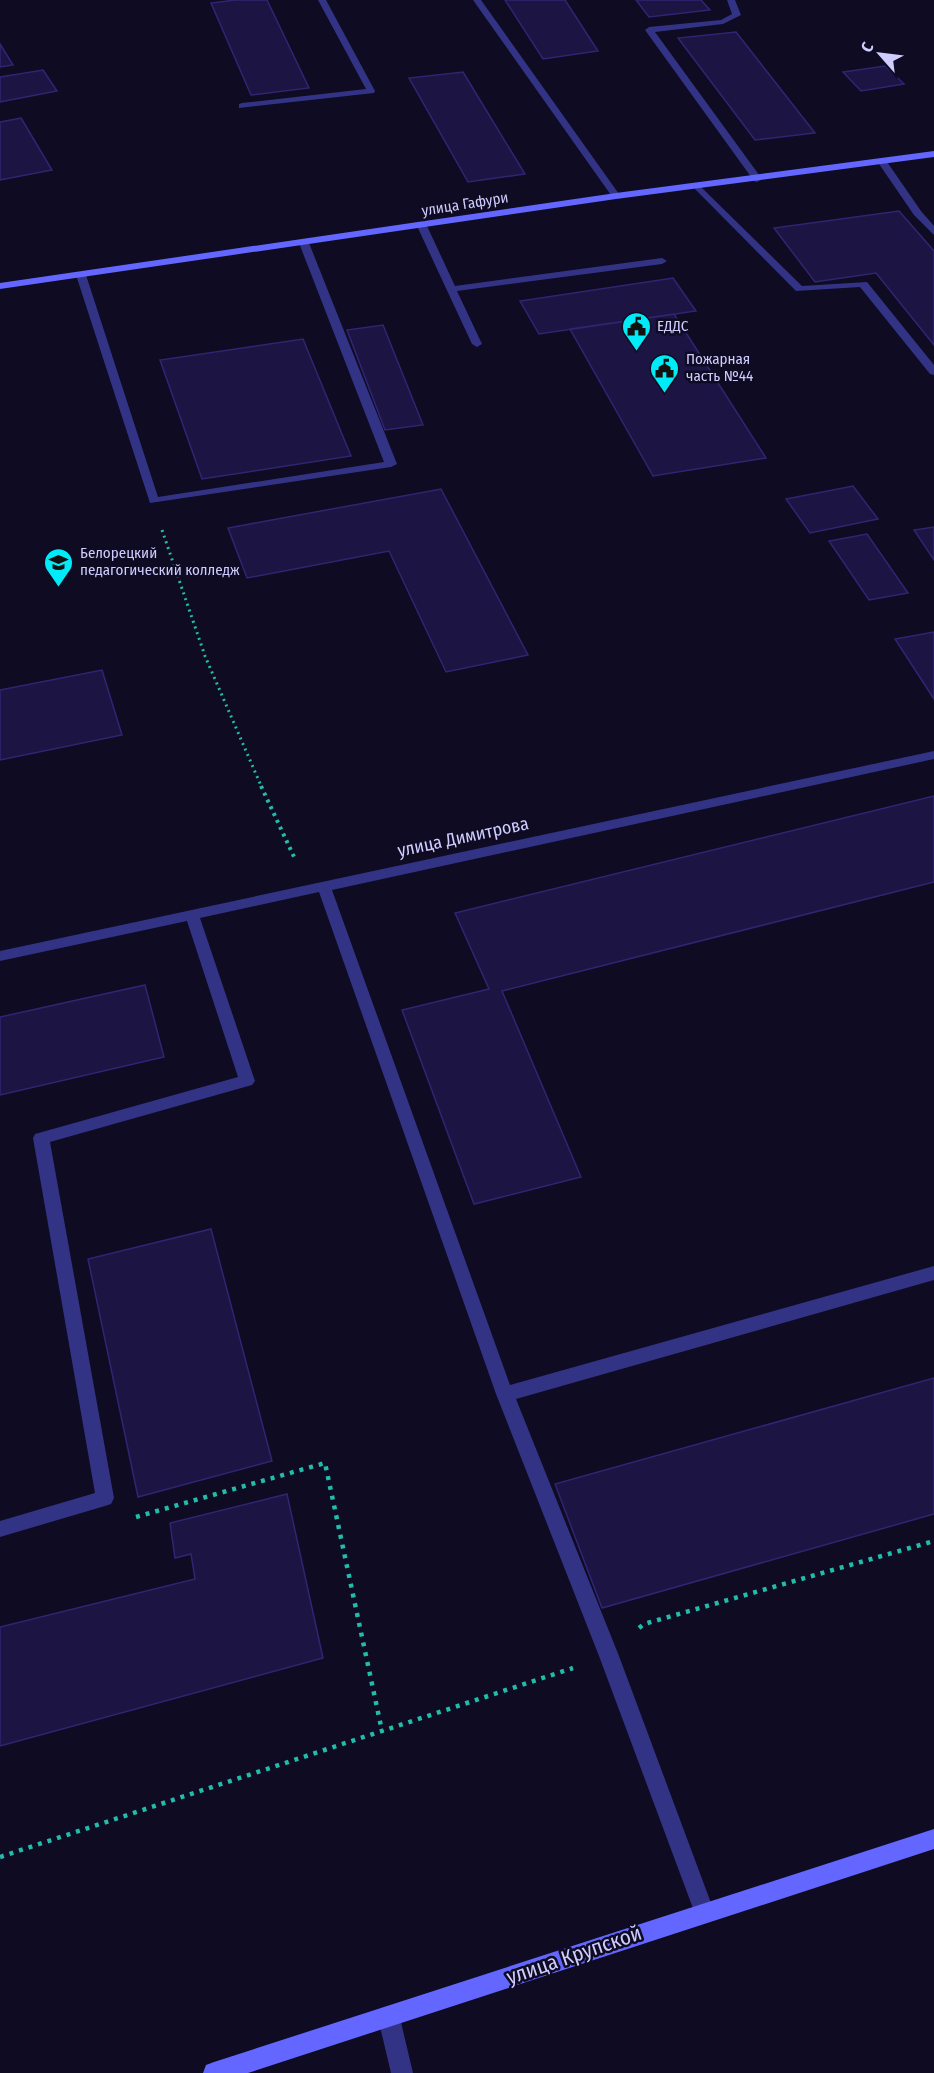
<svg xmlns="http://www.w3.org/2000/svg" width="934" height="2073" font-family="'Fira Sans Condensed',sans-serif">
<rect width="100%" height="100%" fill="#0e0b22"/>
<path fill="#1c1544" stroke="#302572" stroke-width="1.5" d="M 235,0 L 267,0 L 309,88 L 251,95 L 211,3 Z
M 505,0 L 565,0 L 598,51 L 543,59 Z
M 636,0 L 701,0 L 710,10 L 649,17 Z
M 736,32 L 815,133 L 755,140 L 678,38 Z
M 0,44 L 13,65 L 0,67 Z
M 885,66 L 904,84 L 861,91 L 843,72 Z
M 43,70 L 57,91 L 0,102 L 0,77 Z
M 463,72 L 525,174 L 468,182 L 409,78 Z
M 21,118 L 52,170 L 0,180 L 0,122 Z
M 899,211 L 934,251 L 934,345 L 876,273 L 815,282 L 774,228 Z
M 673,278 L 696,311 L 539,334 L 520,301 Z
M 674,314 L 766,458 L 653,476 L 570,329 Z
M 383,325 L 423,425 L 385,430 L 347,330 Z
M 303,339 L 351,456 L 202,479 L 160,360 Z
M 853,486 L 878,519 L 810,533 L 786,499 Z
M 441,489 L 528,655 L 446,672 L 389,551 L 247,578 L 228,528 Z
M 934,527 L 934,560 L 914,530 Z
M 867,534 L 908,593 L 869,600 L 829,541 Z
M 934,632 L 934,699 L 895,639 Z
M 102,670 L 122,735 L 0,760 L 0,690 Z
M 934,796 L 934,882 L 502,991 L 581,1177 L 474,1204 L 402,1010 L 489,989 L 455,913 Z
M 145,985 L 164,1057 L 0,1095 L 0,1017 Z
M 211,1229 L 272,1461 L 138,1497 L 88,1259 Z
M 934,1378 L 934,1514 L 602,1608 L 555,1484 Z
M 287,1494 L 323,1658 L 0,1746 L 0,1627 L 195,1579 L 191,1554 L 175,1558 L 170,1523 Z"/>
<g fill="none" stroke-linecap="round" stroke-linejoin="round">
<path stroke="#22bcab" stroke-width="3" stroke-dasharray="2 4" stroke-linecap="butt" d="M 162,530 L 205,656 L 262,788"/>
<path stroke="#22bcab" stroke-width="4" stroke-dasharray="3 4.5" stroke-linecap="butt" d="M 261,786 L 295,859"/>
<path stroke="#22bcab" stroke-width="4.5" stroke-dasharray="4 6" stroke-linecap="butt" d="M 136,1517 L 325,1463 L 382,1731
M 639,1628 L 644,1624 L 934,1541
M 0,1857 L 573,1668"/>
<path fill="#323385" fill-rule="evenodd" d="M 318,0 L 326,0 L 375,91 L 374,93 L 239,108 L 239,104 L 242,103 L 366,89 Z
M 473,0 L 481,0 L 619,194 L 619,198 L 613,198 Z
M 727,0 L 735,0 L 741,15 L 723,24 L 655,32 L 762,179 L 757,182 L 754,181 L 645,30 L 649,27 L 721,20 L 732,14 Z
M 879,159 L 885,159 L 921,211 L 934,226 L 934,235 L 914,215 L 877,161 Z
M 698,184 L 802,286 L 867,282 L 934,365 L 934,375 L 930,374 L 860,287 L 796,291 L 695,189 L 695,185 Z
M 422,223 L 427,226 L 455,286 L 662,258 L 667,261 L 662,264 L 457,291 L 482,344 L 477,347 L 472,344 L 417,226 Z
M 304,240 L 309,243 L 397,464 L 391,467 L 150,503 L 76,275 L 77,273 L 86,275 L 158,497 L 384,462 L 299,243 Z
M 934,751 L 934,759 L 332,890 L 510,1385 L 934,1266 L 934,1280 L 516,1399 L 619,1656 L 714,1911 L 711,1918 L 704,1921 L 697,1918 L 694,1911 L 599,1656 L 496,1394 L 319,892 L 200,918 L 255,1081 L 252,1085 L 50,1142 L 114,1498 L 111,1504 L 105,1506 L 0,1537 L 0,1521 L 95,1493 L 33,1138 L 35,1134 L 238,1077 L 187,921 L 0,961 L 0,951 Z
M 389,2007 L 397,2010 L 400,2018 L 413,2073 L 391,2073 L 378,2018 L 381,2010 Z"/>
<path fill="#6367ff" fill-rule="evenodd" d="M 934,151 L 934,157 L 616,199 L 0,289 L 0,283 L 616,193 Z
M 934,1829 L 934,1849 L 248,2073 L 203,2073 L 206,2065 L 214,2062 Z"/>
</g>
<defs>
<symbol id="civic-pin" viewBox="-11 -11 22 30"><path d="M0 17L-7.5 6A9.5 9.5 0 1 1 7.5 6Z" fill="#00ebf7" stroke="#0e0b22"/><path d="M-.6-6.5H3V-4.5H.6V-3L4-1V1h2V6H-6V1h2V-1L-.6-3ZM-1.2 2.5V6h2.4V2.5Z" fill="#111"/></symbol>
<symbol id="university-pin" viewBox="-11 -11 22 30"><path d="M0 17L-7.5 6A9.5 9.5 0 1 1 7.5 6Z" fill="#00ebf7" stroke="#0e0b22"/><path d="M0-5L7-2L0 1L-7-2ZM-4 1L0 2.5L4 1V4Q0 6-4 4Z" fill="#111"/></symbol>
</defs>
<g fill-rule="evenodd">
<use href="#civic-pin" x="620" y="310" width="33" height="45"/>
<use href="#civic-pin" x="648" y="352" width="33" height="45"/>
<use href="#university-pin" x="42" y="546" width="33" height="45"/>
</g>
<g text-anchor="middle" stroke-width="5" stroke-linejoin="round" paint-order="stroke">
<g font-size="15" fill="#cfccff" stroke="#0e0b22">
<text transform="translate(465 204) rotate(-9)" y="5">улица Гафури</text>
</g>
<g font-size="15" fill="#cfccff" stroke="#0e0b22" text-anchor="start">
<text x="657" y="331">ЕДДС</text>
<text x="686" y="364">Пожарная<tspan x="686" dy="17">часть №44</tspan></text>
<text x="80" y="558">Белорецкий<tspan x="80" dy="17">педагогический колледж</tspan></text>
</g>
<g font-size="18" fill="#cfccff" stroke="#0e0b22">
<text transform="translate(463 837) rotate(-12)" y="6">улица Димитрова</text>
</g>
<g font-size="21" fill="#cfccff" stroke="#0e0b22">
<text transform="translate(574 1955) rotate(-19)" y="7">улица Крупской</text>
</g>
</g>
<g transform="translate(880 54) rotate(298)" stroke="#0e0b22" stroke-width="4.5" paint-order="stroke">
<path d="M0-4.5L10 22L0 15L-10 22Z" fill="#cfccff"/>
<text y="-9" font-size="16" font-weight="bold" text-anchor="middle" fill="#cfccff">С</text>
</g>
</svg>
